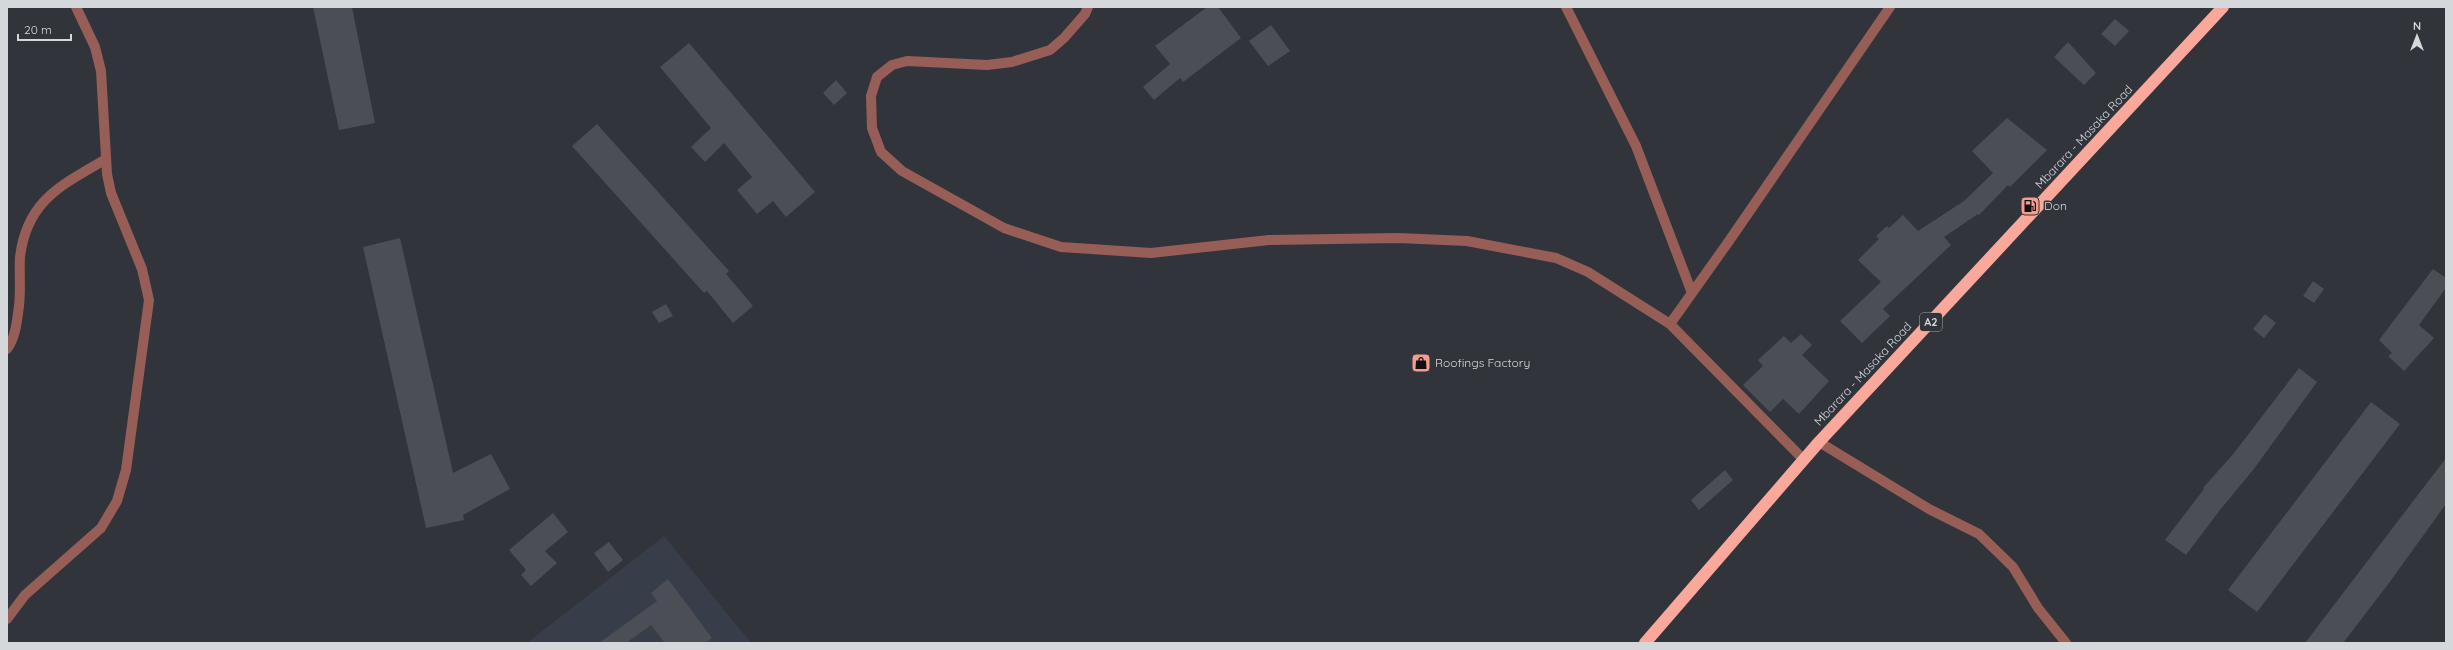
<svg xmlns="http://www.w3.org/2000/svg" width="2453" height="650" font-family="Quicksand,sans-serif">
<rect width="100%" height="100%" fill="#31343a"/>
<path fill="#373e49" d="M 664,536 L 751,643 L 527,643 Z"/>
<path fill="#4b4e55" d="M 313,7 L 352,7 L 375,123 L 339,130 Z
M 1207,7 L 1218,7 L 1241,38 L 1183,82 L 1180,78 L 1154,100 L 1143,87 L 1170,64 L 1155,46 Z
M 2115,19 L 2129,31 L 2115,46 L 2101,34 Z
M 1271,25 L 1290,51 L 1268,66 L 1249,41 Z
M 2068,42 L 2096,73 L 2084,85 L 2054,57 Z
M 689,43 L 815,192 L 786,217 L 773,201 L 757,214 L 737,190 L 752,177 L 724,143 L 705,162 L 691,147 L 711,128 L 660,67 Z
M 836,80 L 847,93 L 834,105 L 823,93 Z
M 2007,118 L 2047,150 L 2010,187 L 2008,185 L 1979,215 L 1978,214 L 1944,237 L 1951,245 L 1883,309 L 1890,316 L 1862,343 L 1840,321 L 1881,282 L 1858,260 L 1879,239 L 1876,236 L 1887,226 L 1889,228 L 1903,215 L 1918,231 L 1964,201 L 1993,173 L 1972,151 Z
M 597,124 L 729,271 L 726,274 L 753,306 L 733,323 L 707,291 L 704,293 L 572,146 Z
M 400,238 L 453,473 L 491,454 L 510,489 L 463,515 L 464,520 L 426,528 L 363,247 Z
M 2433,269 L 2446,278 L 2446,288 L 2419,325 L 2434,338 L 2404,371 L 2388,356 L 2392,353 L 2379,340 Z
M 2313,281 L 2324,289 L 2314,303 L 2303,296 Z
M 666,304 L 673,316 L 659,323 L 652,312 Z
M 2265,314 L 2276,323 L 2264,338 L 2253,329 Z
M 1801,334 L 1812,345 L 1802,355 L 1829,381 L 1799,414 L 1783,399 L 1770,412 L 1743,385 L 1763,366 L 1758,360 L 1784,336 L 1791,343 Z
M 2299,368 L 2317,382 L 2253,470 L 2220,510 L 2186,555 L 2165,540 L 2204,489 L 2203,488 L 2234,453 Z
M 2371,402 L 2400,424 L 2257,612 L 2228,590 Z
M 2446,458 L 2446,504 L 2389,583 L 2343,643 L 2305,643 Z
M 1725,470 L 1733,480 L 1699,510 L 1691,500 Z
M 553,513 L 568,532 L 545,551 L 557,563 L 531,586 L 521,575 L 526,570 L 509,550 Z
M 609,542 L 623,560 L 608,572 L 594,553 Z
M 668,579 L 712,638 L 705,643 L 665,643 L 651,625 L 626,643 L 599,643 L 657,601 L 651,593 Z"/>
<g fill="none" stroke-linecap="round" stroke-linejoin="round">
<path stroke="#965e57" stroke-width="10" d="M 1088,7 L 1085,14 L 1064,38 L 1050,50 L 1012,62 L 987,65 L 907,61 L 892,65 L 877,77 L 871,96 L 872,128 L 881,152 L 902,171 L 1004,228 L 1061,247 L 1151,253 L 1269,240 L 1398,238 L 1467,241 L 1556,258 L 1588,272 L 1670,324 L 1804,460
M 1566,7 L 1636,146 L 1692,293
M 1670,324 L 1729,241 L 1890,7
M 7,349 C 16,337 17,320 19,306 C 21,289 19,273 20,257 C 27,200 62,185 106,159
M 1819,442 L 1929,509 L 1979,534 L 2013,567 L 2038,608 L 2066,643
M 7,619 L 25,595 L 101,528 L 117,501 L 126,470 L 149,300 L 142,269 L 111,193 L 107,174 L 101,71 L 95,47 L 76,7"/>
<path stroke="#faa89c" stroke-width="12" d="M 1645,643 L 1819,442 L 2223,7"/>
</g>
<defs>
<symbol id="fuel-square" viewBox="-11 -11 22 22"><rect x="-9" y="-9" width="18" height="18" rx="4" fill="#f59c90" stroke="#31343a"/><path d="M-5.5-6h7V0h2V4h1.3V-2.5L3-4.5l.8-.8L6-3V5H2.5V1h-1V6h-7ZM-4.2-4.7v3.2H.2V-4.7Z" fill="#111"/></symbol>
<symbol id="shop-square" viewBox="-11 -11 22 22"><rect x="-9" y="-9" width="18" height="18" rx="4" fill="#f59c90" stroke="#31343a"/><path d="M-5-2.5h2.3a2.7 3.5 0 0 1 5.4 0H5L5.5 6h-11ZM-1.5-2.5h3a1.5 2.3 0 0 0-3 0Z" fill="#111"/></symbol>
</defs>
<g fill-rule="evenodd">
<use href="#fuel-square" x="2019" y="195" width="22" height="22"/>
<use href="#shop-square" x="1410" y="352" width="22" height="22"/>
</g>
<g text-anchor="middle" stroke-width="3" stroke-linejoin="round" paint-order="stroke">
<rect fill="#31343a" stroke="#a4a7ab" stroke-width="1" x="1920" y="313" width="22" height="18" rx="3"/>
<g font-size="11" font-weight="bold" fill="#d5d8db">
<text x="1931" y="326">A2</text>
</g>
<g font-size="12" fill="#d5d8db" stroke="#31343a">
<text transform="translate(2084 137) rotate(-47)" y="4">Mbarara - Masaka Road</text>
<text transform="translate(1863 374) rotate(-47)" y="4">Mbarara - Masaka Road</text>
</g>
<g font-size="12" fill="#d5d8db" stroke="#31343a" text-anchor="start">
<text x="2044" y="210">Don</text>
<text x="1435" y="367">Roofings Factory</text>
</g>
</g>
<rect width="2453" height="650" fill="none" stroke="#d5d8db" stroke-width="16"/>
<g transform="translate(2417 36)" stroke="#31343a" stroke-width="3" paint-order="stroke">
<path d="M0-3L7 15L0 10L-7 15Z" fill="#d5d8db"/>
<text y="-6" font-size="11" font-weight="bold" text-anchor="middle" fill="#d5d8db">N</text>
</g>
<path d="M18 34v6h53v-6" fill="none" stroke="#d5d8db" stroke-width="2"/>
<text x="24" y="34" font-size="12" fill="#d5d8db" stroke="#31343a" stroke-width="3" paint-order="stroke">20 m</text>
</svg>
